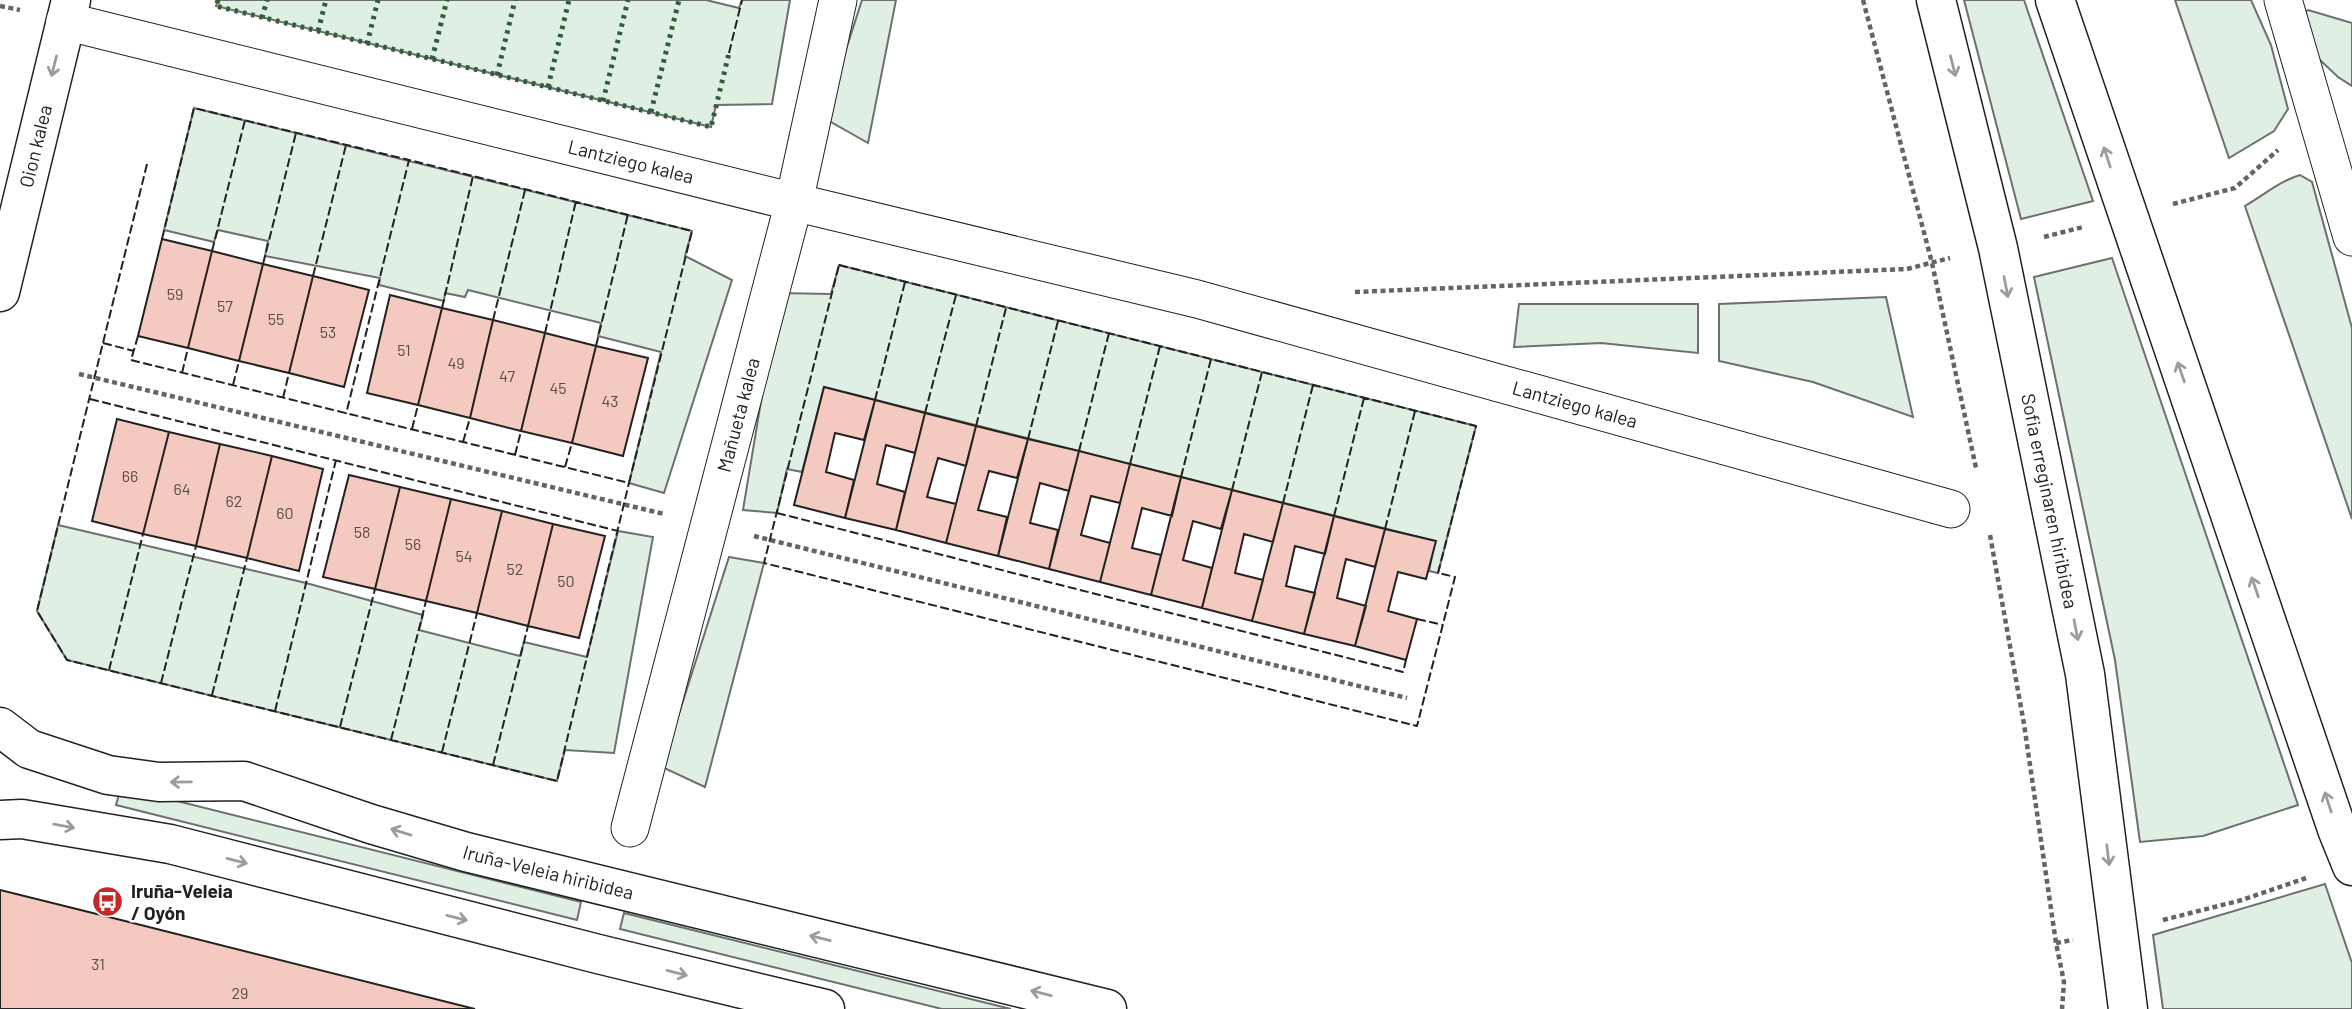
<svg xmlns="http://www.w3.org/2000/svg" width="2352" height="1009" font-family="Barlow,sans-serif">
<rect width="100%" height="100%" fill="#fff"/>
<path fill="#e0efe3" stroke="#6f6f6f" stroke-width="2" d="M 218,0 L 706,0 L 739,8 L 742,0 L 790,0 L 772,104 L 716,105 L 711,127 L 216,6 Z
M 862,0 L 896,0 L 868,143 L 824,118 Z
M 1964,0 L 2024,0 L 2093,201 L 2021,219 Z
M 2175,0 L 2251,0 L 2271,45 L 2288,109 L 2274,131 L 2229,158 Z
M 2308,10 L 2352,23 L 2352,86 L 2338,77 L 2303,44 L 2299,17 Z
M 194,108 L 692,231 L 685,256 L 732,280 L 664,493 L 629,483 L 661,352 L 598,336 L 601,323 L 468,290 L 465,297 L 445,293 L 444,301 L 379,285 L 380,278 L 265,256 L 268,241 L 218,230 L 214,242 L 164,230 Z
M 2300,175 L 2312,182 L 2352,328 L 2352,519 L 2245,206 C 2264,195 2280,181 2300,175 Z
M 2112,258 L 2298,805 L 2203,836 L 2140,842 L 2115,660 L 2034,277 Z
M 839,265 L 1476,426 L 1438,573 L 1429,571 L 1435,541 L 824,387 L 802,472 L 787,469 L 777,513 L 743,510 L 779,293 L 831,294 Z
M 1886,297 L 1913,417 L 1813,382 L 1719,361 L 1719,304 Z
M 1519,304 L 1698,304 L 1698,353 L 1601,343 L 1514,347 Z
M 58,525 L 306,583 L 423,615 L 419,630 L 520,656 L 524,642 L 587,657 L 618,531 L 653,537 L 614,753 L 565,750 L 557,781 L 67,660 L 37,611 Z
M 729,557 L 764,563 L 705,787 L 662,767 Z
M 121,787 L 581,902 L 577,920 L 116,805 Z
M 2325,884 L 2352,963 L 2352,1009 L 2163,1009 L 2153,935 Z
M 624,913 L 1011,1009 L 942,1009 L 620,929 Z"/>
<path fill="#f3c9c0" stroke="#222" stroke-width="2" d="M 162,239 L 212,251 L 188,348 L 138,336 Z
M 212,251 L 263,264 L 239,361 L 188,348 Z
M 263,264 L 313,276 L 289,373 L 239,361 Z
M 313,276 L 369,290 L 344,387 L 289,373 Z
M 390,295 L 442,308 L 418,405 L 367,393 Z
M 442,308 L 493,320 L 470,418 L 418,405 Z
M 493,320 L 545,333 L 521,431 L 470,418 Z
M 545,333 L 596,346 L 572,443 L 521,431 Z
M 596,346 L 648,358 L 623,456 L 572,443 Z
M 824,387 L 875,400 L 864,440 L 835,433 L 826,472 L 854,480 L 845,518 L 794,505 Z
M 875,400 L 925,413 L 915,453 L 886,445 L 877,484 L 905,492 L 896,530 L 845,518 Z
M 925,413 L 976,426 L 966,466 L 938,458 L 927,497 L 956,504 L 946,543 L 896,530 Z
M 117,419 L 169,432 L 143,534 L 92,521 Z
M 976,426 L 1028,439 L 1017,478 L 989,471 L 978,510 L 1007,517 L 998,556 L 946,543 Z
M 169,432 L 220,444 L 196,546 L 143,534 Z
M 1028,439 L 1079,451 L 1069,491 L 1040,483 L 1030,523 L 1058,530 L 1049,569 L 998,556 Z
M 220,444 L 272,456 L 247,558 L 196,546 Z
M 1079,451 L 1130,464 L 1120,503 L 1091,496 L 1081,535 L 1110,543 L 1100,582 L 1049,569 Z
M 272,456 L 323,469 L 299,571 L 247,558 Z
M 1130,464 L 1181,477 L 1172,516 L 1142,508 L 1132,548 L 1161,555 L 1151,595 L 1100,582 Z
M 349,475 L 400,487 L 375,589 L 323,577 Z
M 1181,477 L 1232,490 L 1221,529 L 1193,521 L 1183,560 L 1212,568 L 1202,608 L 1151,595 Z
M 400,487 L 451,499 L 426,601 L 375,589 Z
M 1232,490 L 1283,503 L 1273,542 L 1244,534 L 1235,573 L 1263,580 L 1252,621 L 1202,608 Z
M 451,499 L 502,511 L 477,613 L 426,601 Z
M 1283,503 L 1334,516 L 1325,554 L 1295,546 L 1286,586 L 1315,593 L 1304,634 L 1252,621 Z
M 502,511 L 553,524 L 528,626 L 477,613 Z
M 1334,516 L 1385,529 L 1375,567 L 1346,559 L 1337,598 L 1366,606 L 1355,646 L 1304,634 Z
M 553,524 L 605,536 L 579,638 L 528,626 Z
M 1385,529 L 1436,541 L 1426,579 L 1398,572 L 1388,611 L 1417,619 L 1406,660 L 1355,646 Z
M 0,890 L 133,923 L 475,1009 L 0,1009 Z"/>
<g fill="none" stroke-linecap="round" stroke-linejoin="round">
<defs>
<g id="pedestrian">
<path d="M 2283,0 L 2352,237"/>
<path id="s1" d="M 65,21 L 794,202 L 1197,299 L 1951,509"/>
<path id="s2" d="M 630,828 L 794,202 L 838,0"/>
</g>
<g id="minor">
<path id="s3" d="M 0,292 L 71,0"/>
<path id="s4" d="M 0,727 L 29,749 L 108,775 L 159,782 L 244,781 L 371,824 L 466,852 L 1107,1009"/>
<path d="M 0,820 L 22,819 L 170,844 L 598,954 L 825,1009"/>
</g>
<g id="secondary">
<path id="s5" d="M 1936,0 L 1998,248 L 2085,674 L 2128,1009"/>
<path d="M 2055,0 L 2337,829 L 2352,866"/>
</g>
</defs>
<use href="#pedestrian" stroke="#222" stroke-width="39"/>
<use href="#minor" stroke="#222" stroke-width="41"/>
<use href="#secondary" stroke="#222" stroke-width="41"/>
<path stroke="#646464" stroke-width="4.5" stroke-dasharray="5 3.5" stroke-linecap="butt" d="M 1863,0 L 1932,263 L 1976,468
M 0,6 L 20,10
M 2173,204 L 2235,188 L 2278,150
M 2044,237 L 2083,227
M 1355,292 L 1907,269 L 1950,258
M 79,374 L 664,514
M 1990,535 L 2024,724 L 2056,943 L 2064,982 L 2062,1009
M 754,536 L 1407,698
M 2163,920 L 2242,900 L 2306,878
M 2056,943 L 2073,940"/>
<use href="#pedestrian" stroke="#fff" stroke-width="37"/>
<use href="#minor" stroke="#fff" stroke-width="38"/>
<use href="#secondary" stroke="#fff" stroke-width="38"/>
<path stroke="#2f5e38" stroke-width="5" stroke-dasharray="3.5 5" stroke-linecap="butt" d="M 218,0 L 216,6 L 711,127 L 729,53
M 262,18 L 267,0
M 318,31 L 326,0
M 367,44 L 378,0
M 432,59 L 447,0
M 497,75 L 515,0
M 548,87 L 569,0
M 603,101 L 628,0
M 651,112 L 679,0"/>
<path stroke="#222" stroke-width="2" stroke-dasharray="9 3.5" stroke-linecap="butt" d="M 729,53 L 742,0
M 147,164 L 37,611 L 67,660 L 557,781 L 629,483
M 162,239 L 194,108 L 409,160
M 212,251 L 245,120
M 263,264 L 296,133
M 839,265 L 1476,426 L 1438,573 L 1455,577 L 1417,726 L 764,563 Z
M 313,276 L 346,145
M 442,308 L 473,176
M 493,320 L 525,190
M 545,333 L 576,201
M 138,336 L 131,360 C 297,401 463,442 629,483 L 692,231 L 409,160 L 346,414
M 103,343 L 134,351
M 596,346 L 628,214
M 182,373 L 188,348
M 233,385 L 239,361
M 283,398 L 289,373
M 90,399 L 618,531
M 875,400 L 905,282
M 925,413 L 956,295
M 976,426 L 1006,308
M 412,429 L 418,405
M 1028,439 L 1058,321
M 463,442 L 470,418
M 1079,451 L 1109,333
M 515,455 L 521,431
M 1130,464 L 1160,346
M 565,467 L 572,443
M 1181,477 L 1211,359
M 1232,490 L 1262,372
M 1283,503 L 1313,385
M 777,513 L 1403,672 L 1406,660
M 1334,516 L 1364,398
M 1385,529 L 1415,411
M 1417,619 L 1443,625
M 109,670 L 143,534
M 161,683 L 196,546
M 212,695 L 247,558
M 275,711 L 336,460
M 340,727 L 375,589
M 391,740 L 426,601
M 442,752 L 477,613
M 493,765 L 528,626"/>
</g>
<defs><path id="oneway-shaft" d="M-6 0H5M1.5-3L5.5 0L1.5 3" fill="none" stroke-width="1.6" stroke-linecap="round" stroke-linejoin="round" transform="scale(1.75)"/></defs>
<g stroke="#9c9c9c">
<use href="#oneway-shaft" transform="translate(54 66) rotate(104)"/>
<use href="#oneway-shaft" transform="translate(1953 66) rotate(76)"/>
<use href="#oneway-shaft" transform="translate(2107 157) rotate(-108)"/>
<use href="#oneway-shaft" transform="translate(2006 287) rotate(79)"/>
<use href="#oneway-shaft" transform="translate(2181 372) rotate(-109)"/>
<use href="#oneway-shaft" transform="translate(2255 587) rotate(-109)"/>
<use href="#oneway-shaft" transform="translate(2076 630) rotate(79)"/>
<use href="#oneway-shaft" transform="translate(181 782) rotate(179)"/>
<use href="#oneway-shaft" transform="translate(2328 802) rotate(-108)"/>
<use href="#oneway-shaft" transform="translate(64 826) rotate(10)"/>
<use href="#oneway-shaft" transform="translate(401 832) rotate(-163)"/>
<use href="#oneway-shaft" transform="translate(2108 855) rotate(83)"/>
<use href="#oneway-shaft" transform="translate(237 861) rotate(14)"/>
<use href="#oneway-shaft" transform="translate(457 918) rotate(14)"/>
<use href="#oneway-shaft" transform="translate(820 938) rotate(-166)"/>
<use href="#oneway-shaft" transform="translate(677 973) rotate(14)"/>
<use href="#oneway-shaft" transform="translate(1041 993) rotate(-166)"/>
</g>
<defs>
<symbol id="bus-disc" viewBox="-11 -11 22 22"><circle r="9.5" fill="#c62828" stroke="#fff"/><path d="M-5-6H5V4H4V6H2V4H-2V6H-4V4H-5ZM-3.5-4V0h7V-4ZM-3.5 1.2v1.5H-2V1.2ZM2 1.2v1.5H3.5V1.2Z" fill="#fff"/></symbol>
</defs>
<g fill-rule="evenodd">
<use href="#bus-disc" x="90" y="884" width="35" height="35"/>
</g>
<g text-anchor="middle" stroke-width="5" stroke-linejoin="round" paint-order="stroke">
<g font-size="16" fill="#564c4a">
<text x="175" y="300">59</text>
<text x="225" y="312">57</text>
<text x="276" y="325">55</text>
<text x="328" y="338">53</text>
<text x="404" y="356">51</text>
<text x="456" y="369">49</text>
<text x="507" y="382">47</text>
<text x="558" y="394">45</text>
<text x="610" y="407">43</text>
<text x="130" y="482">66</text>
<text x="182" y="495">64</text>
<text x="234" y="507">62</text>
<text x="285" y="519">60</text>
<text x="362" y="538">58</text>
<text x="413" y="550">56</text>
<text x="464" y="562">54</text>
<text x="515" y="575">52</text>
<text x="566" y="587">50</text>
<text x="98" y="970">31</text>
<text x="240" y="999">29</text>
</g>
<g font-size="19" fill="#222" stroke="#fff">
<text dy="7" stroke="none"><textPath href="#s3" startOffset="150">Oion kalea</textPath></text>
<text dy="7" stroke="none"><textPath href="#s1" startOffset="583">Lantziego kalea</textPath></text>
<text dy="7" stroke="none"><textPath href="#s1" startOffset="1558">Lantziego kalea</textPath></text>
<text dy="7" stroke="none"><textPath href="#s2" startOffset="427">Mañueta kalea</textPath></text>
<text dy="7" stroke="none"><textPath href="#s5" startOffset="514">Sofia erreginaren hiribidea</textPath></text>
<text dy="7" stroke="none"><textPath href="#s4" startOffset="574">Iruña-Veleia hiribidea</textPath></text>
</g>
<g font-size="19" font-weight="bold" fill="#222" stroke="#fff" text-anchor="start">
<text x="131" y="898">Iruña-Veleia<tspan x="131" dy="22">/ Oyón</tspan></text>
</g>
</g>
</svg>
